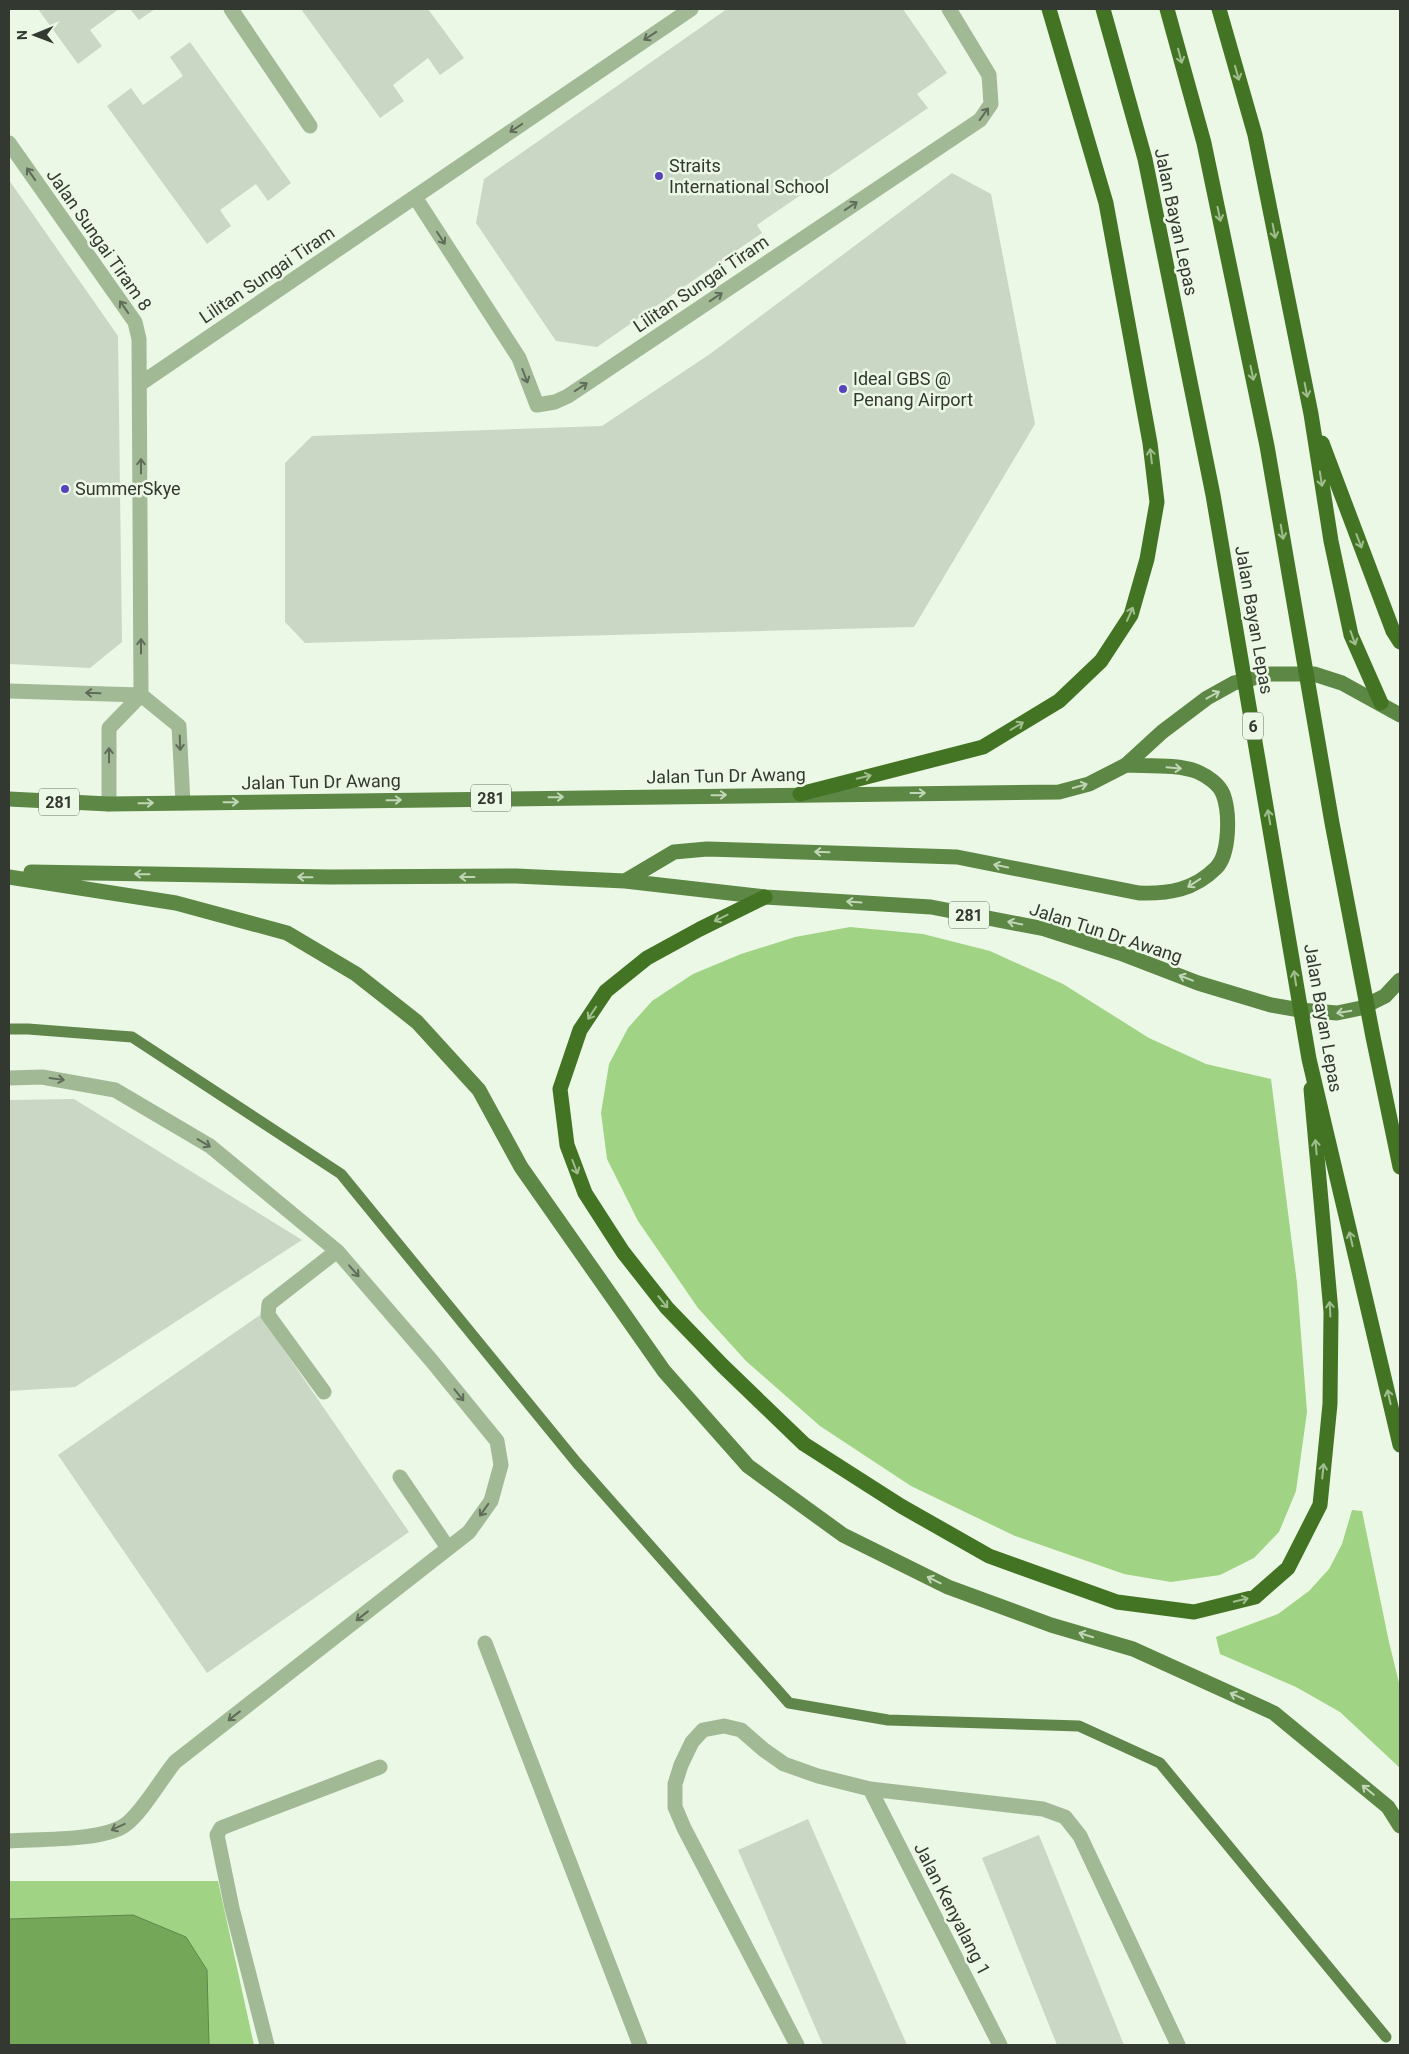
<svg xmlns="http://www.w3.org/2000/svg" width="1409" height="2054" font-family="Roboto,sans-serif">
<rect width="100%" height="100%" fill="#ecf8e6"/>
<path fill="#a0d384" d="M 850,927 L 923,934 L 990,951 L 1063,984 L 1149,1038 L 1206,1064 L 1271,1079 L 1297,1283 L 1307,1412 L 1296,1491 L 1279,1532 L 1254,1558 L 1220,1575 L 1171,1582 L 1124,1574 L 1015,1536 L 911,1486 L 820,1426 L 746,1361 L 698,1308 L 638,1221 L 607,1159 L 601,1113 L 609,1064 L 628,1028 L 652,1001 L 693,974 L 741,954 L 795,937 Z
M 1352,1510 L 1362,1511 L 1389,1642 L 1400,1687 L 1400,1768 L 1340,1712 L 1296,1687 L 1220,1654 L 1216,1637 L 1278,1614 L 1309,1591 L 1329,1569 L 1342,1544 Z
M 9,1881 L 218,1881 L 254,2045 L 9,2045 Z"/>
<path fill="#74a858" stroke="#60864c" d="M 133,1915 L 186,1937 L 207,1970 L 209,2045 L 9,2045 L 9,1919 Z"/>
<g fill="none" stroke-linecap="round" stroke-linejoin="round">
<path stroke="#60864c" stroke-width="11" d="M 9,1029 L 28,1029 L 132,1037 L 341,1174 L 577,1463 L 789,1703 L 888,1720 L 1079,1726 L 1160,1763 L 1386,2037"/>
</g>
<path fill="#cbd7c5" d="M 38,9 L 119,9 L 90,30 L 102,46 L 78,64 Z
M 130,9 L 155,9 L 139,20 Z
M 301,9 L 428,9 L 464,58 L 440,75 L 428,58 L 393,85 L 404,101 L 380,118 Z
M 727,9 L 903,9 L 947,73 L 917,94 L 928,108 L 757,225 L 762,233 L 597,347 L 556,341 L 476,223 L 484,179 Z
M 190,42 L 291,183 L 268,201 L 256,184 L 220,210 L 231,226 L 207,244 L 107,106 L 131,88 L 143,105 L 183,76 L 170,57 Z
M 952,173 L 991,194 L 1035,424 L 914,627 L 305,643 L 285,622 L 285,463 L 312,436 L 602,426 L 710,354 Z
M 9,180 L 118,336 L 122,642 L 90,668 L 9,664 Z
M 74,1099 L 302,1240 L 75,1387 L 9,1391 L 9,1100 Z
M 260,1315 L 409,1532 L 207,1673 L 58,1455 Z
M 808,1819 L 907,2045 L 823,2045 L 738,1850 Z
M 1039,1835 L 1124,2045 L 1057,2045 L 982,1858 Z"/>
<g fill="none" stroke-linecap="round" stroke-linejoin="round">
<path stroke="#a2b996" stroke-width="15" d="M 231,9 L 310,126
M 9,143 L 135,322 L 139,339 L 141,695 L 109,728 L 109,804
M 415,197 L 519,358 L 537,405 L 555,402 L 568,396 L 980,120 L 991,104 L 989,75 L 949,9
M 140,384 L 691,9
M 9,691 L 141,695
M 141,695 L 179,726 L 183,803
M 9,1078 L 42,1077 L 115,1090 L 210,1146 L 337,1251 L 431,1360 L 497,1441 L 501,1465 L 491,1501 L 469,1532 L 175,1762 C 161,1779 142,1813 125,1825 C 103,1841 37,1839 9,1841
M 324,1392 L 268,1315 L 269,1304 L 337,1251
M 400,1477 L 448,1548
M 485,1643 L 640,2045
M 870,1789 L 1000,2045
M 267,2045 L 232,1908 L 217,1835 L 221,1828 L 380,1767
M 797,2045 L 684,1828 L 675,1807 L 675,1784 L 681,1765 L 692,1742 L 703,1730 L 724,1726 L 741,1730 L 764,1750 L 784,1764 L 818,1776 L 870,1789 L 1043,1809 L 1065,1817 L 1080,1836 L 1178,2045"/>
<path stroke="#5d8745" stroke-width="15" d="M 9,799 L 109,804 L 1059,792 L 1089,784 L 1126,765 L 1162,732 L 1207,698 L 1234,683 L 1270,674 L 1314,674 L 1342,683 L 1400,715
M 31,872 L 330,877 L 516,876 L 625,881 L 765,897 L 931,907 L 1045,929 L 1120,953 L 1198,983 L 1271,1005 L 1300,1010 L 1337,1013 L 1361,1008 L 1385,996 L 1400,980
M 9,877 L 176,903 L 287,933 L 356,974 L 417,1022 L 479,1090 L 521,1167 L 664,1371 L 748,1466 L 843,1535 L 948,1587 L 1051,1625 L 1133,1649 L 1274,1713 L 1388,1807 L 1400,1826
M 625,881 L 674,852 L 707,849 L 957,857 L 1139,893 C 1169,894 1194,890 1216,868 C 1230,854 1230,812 1223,794 C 1219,784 1207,776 1198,772 C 1180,764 1146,766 1126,765"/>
<path stroke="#437424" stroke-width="15" d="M 1219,9 L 1255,135 L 1311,414 L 1331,541 L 1351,635 L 1381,703
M 1322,443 L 1393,631 L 1400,642
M 800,794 L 983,747 L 1059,701 L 1101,661 L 1131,615 L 1147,559 L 1157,502 L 1150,443 L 1106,203 L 1049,9
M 765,897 L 700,929 L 647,958 L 606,991 L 580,1030 L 560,1089 L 567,1145 L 585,1193 L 623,1252 L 667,1308 L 723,1366 L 804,1444 L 901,1506 L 989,1556 L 1117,1602 L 1194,1612 L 1255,1597 L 1288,1568 L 1320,1505 L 1330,1404 L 1331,1312 L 1311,1089"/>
<path stroke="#437424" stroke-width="15" d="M 1103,9 L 1145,159 L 1213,495 L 1309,1059 L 1400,1445
M 1167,9 L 1204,143 L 1267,446 L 1332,823 L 1373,1037 L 1400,1167"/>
</g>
<defs><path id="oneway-shaft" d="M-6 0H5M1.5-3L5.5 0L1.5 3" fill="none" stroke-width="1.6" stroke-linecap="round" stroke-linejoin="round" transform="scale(1.25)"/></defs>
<g stroke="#5f6c59">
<use href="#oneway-shaft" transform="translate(650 36) rotate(146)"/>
<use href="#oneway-shaft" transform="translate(984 114) rotate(-54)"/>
<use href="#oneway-shaft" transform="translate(516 128) rotate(146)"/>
<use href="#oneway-shaft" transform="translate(31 174) rotate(-125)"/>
<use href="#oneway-shaft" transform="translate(851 206) rotate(-34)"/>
<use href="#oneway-shaft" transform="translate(441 238) rotate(57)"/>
<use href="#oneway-shaft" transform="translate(716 297) rotate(-34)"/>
<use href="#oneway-shaft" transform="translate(124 307) rotate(-125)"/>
<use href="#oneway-shaft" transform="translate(525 376) rotate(69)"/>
<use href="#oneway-shaft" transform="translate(581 387) rotate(-34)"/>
<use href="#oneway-shaft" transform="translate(141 466) rotate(-90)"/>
<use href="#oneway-shaft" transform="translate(141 646) rotate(-90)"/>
<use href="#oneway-shaft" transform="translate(93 693) rotate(-178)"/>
<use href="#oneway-shaft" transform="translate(180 743) rotate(88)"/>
<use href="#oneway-shaft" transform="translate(109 755) rotate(-90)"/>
<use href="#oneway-shaft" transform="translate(57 1079) rotate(8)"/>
<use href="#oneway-shaft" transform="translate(204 1143) rotate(31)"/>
<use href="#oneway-shaft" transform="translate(354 1271) rotate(49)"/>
<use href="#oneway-shaft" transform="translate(459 1395) rotate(51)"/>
<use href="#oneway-shaft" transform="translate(484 1510) rotate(125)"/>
<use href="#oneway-shaft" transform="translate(362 1616) rotate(142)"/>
<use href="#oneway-shaft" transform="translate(234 1716) rotate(142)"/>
<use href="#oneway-shaft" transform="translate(118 1827) rotate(155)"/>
</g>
<g stroke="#a0bd8f">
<use href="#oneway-shaft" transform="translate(1180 56) rotate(75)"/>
<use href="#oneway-shaft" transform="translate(1237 73) rotate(74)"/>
<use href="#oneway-shaft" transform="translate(1219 214) rotate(78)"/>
<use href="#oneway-shaft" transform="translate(1274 231) rotate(79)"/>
<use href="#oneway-shaft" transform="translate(1252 373) rotate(78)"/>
<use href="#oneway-shaft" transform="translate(1306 390) rotate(79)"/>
<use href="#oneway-shaft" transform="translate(1151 456) rotate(-97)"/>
<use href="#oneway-shaft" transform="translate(1321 479) rotate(81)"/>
<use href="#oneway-shaft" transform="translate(1282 532) rotate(80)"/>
<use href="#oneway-shaft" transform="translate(1359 541) rotate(69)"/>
<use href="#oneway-shaft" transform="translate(1130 614) rotate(-66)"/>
<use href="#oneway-shaft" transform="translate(1353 638) rotate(70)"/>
<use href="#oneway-shaft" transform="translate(1017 726) rotate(-31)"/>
<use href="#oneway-shaft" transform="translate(864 777) rotate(-14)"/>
<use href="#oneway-shaft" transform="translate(1269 817) rotate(-100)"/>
<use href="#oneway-shaft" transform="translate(721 918) rotate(154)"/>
<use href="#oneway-shaft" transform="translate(1295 978) rotate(-99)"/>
<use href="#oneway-shaft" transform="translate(592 1013) rotate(124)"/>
<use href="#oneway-shaft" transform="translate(1316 1147) rotate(-95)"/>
<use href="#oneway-shaft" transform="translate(575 1167) rotate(69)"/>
<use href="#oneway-shaft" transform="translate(1351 1239) rotate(-103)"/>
<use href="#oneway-shaft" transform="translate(663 1302) rotate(51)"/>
<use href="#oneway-shaft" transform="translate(1330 1309) rotate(-93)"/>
<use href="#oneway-shaft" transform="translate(1389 1397) rotate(-103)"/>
<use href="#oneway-shaft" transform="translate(1323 1471) rotate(-84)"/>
<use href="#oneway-shaft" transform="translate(1241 1600) rotate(-14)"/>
</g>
<g stroke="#c1d6b6">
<use href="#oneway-shaft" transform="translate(1213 695) rotate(-29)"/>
<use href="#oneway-shaft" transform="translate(1174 768) rotate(5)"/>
<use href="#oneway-shaft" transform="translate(1080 786) rotate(-15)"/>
<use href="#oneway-shaft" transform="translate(918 793)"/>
<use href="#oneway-shaft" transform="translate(719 795) rotate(-1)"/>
<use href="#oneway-shaft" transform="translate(556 797) rotate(-1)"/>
<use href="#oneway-shaft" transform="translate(394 800) rotate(-1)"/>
<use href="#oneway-shaft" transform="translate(231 802) rotate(-1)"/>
<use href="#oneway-shaft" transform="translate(146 803) rotate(-1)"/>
<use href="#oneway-shaft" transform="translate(822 852) rotate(-178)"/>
<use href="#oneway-shaft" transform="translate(1001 866) rotate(-169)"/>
<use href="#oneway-shaft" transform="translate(142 874) rotate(-179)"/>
<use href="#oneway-shaft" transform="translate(305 877) rotate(-179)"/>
<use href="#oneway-shaft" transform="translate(467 877) rotate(180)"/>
<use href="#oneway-shaft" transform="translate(1194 883) rotate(147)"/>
<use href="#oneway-shaft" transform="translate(854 902) rotate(-176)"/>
<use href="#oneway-shaft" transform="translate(1015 923) rotate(-169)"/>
<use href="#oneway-shaft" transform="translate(1186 978) rotate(-159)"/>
<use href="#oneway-shaft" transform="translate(1344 1012) rotate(170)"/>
<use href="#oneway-shaft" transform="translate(934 1580) rotate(-154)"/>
<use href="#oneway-shaft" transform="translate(1086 1635) rotate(-163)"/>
<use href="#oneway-shaft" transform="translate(1237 1696) rotate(-156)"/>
<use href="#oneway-shaft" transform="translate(1368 1790) rotate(-141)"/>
</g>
<g fill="#5743bb" stroke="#ecf8e6" stroke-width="2">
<circle cx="659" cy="176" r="5"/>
<circle cx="843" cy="389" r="5"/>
<circle cx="65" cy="489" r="5"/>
</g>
<g text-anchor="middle" stroke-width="5" stroke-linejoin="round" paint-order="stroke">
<g fill="#ecf8e6" stroke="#6a7267" stroke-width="1">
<rect x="1243" y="712.5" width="20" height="27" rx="4"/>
<rect x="471" y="784.5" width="40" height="27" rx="4"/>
<rect x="39" y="788.5" width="40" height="27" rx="4"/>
<rect x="949" y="901.5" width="40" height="27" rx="4"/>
</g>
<g font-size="16" font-weight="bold" fill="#333831">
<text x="1253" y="732">6</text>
<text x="491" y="804">281</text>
<text x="59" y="808">281</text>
<text x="969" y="921">281</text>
</g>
<g font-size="18" fill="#333831" stroke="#ecf8e6" text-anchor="start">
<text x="669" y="172">Straits<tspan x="669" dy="21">International School</tspan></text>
<text x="853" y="385">Ideal GBS @<tspan x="853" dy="21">Penang Airport</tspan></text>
<text x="75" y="495">SummerSkye</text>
</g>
<g font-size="18" fill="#333831" stroke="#ecf8e6">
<text transform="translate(1176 222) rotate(78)" y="6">Jalan Bayan Lepas</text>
<text transform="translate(99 240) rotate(55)" y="6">Jalan Sungai Tiram 8</text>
<text transform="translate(267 275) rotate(-34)" y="6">Lilitan Sungai Tiram</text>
<text transform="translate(701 284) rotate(-34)" y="6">Lilitan Sungai Tiram</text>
<text transform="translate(1254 620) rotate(80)" y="6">Jalan Bayan Lepas</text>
<text transform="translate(726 776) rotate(-1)" y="6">Jalan Tun Dr Awang</text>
<text transform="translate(321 782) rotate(-1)" y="6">Jalan Tun Dr Awang</text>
<text transform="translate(1106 933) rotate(18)" y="6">Jalan Tun Dr Awang</text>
<text transform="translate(1323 1018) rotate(80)" y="6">Jalan Bayan Lepas</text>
<text transform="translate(952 1909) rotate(63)" y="6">Jalan Kenyalang 1</text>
</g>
</g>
<rect width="1409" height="2054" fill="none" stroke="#333831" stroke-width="20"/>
<g transform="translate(35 35) rotate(269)" stroke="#ecf8e6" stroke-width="4" paint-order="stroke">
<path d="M0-4L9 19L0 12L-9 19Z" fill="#333831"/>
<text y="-8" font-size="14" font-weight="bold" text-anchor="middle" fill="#333831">N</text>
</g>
</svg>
